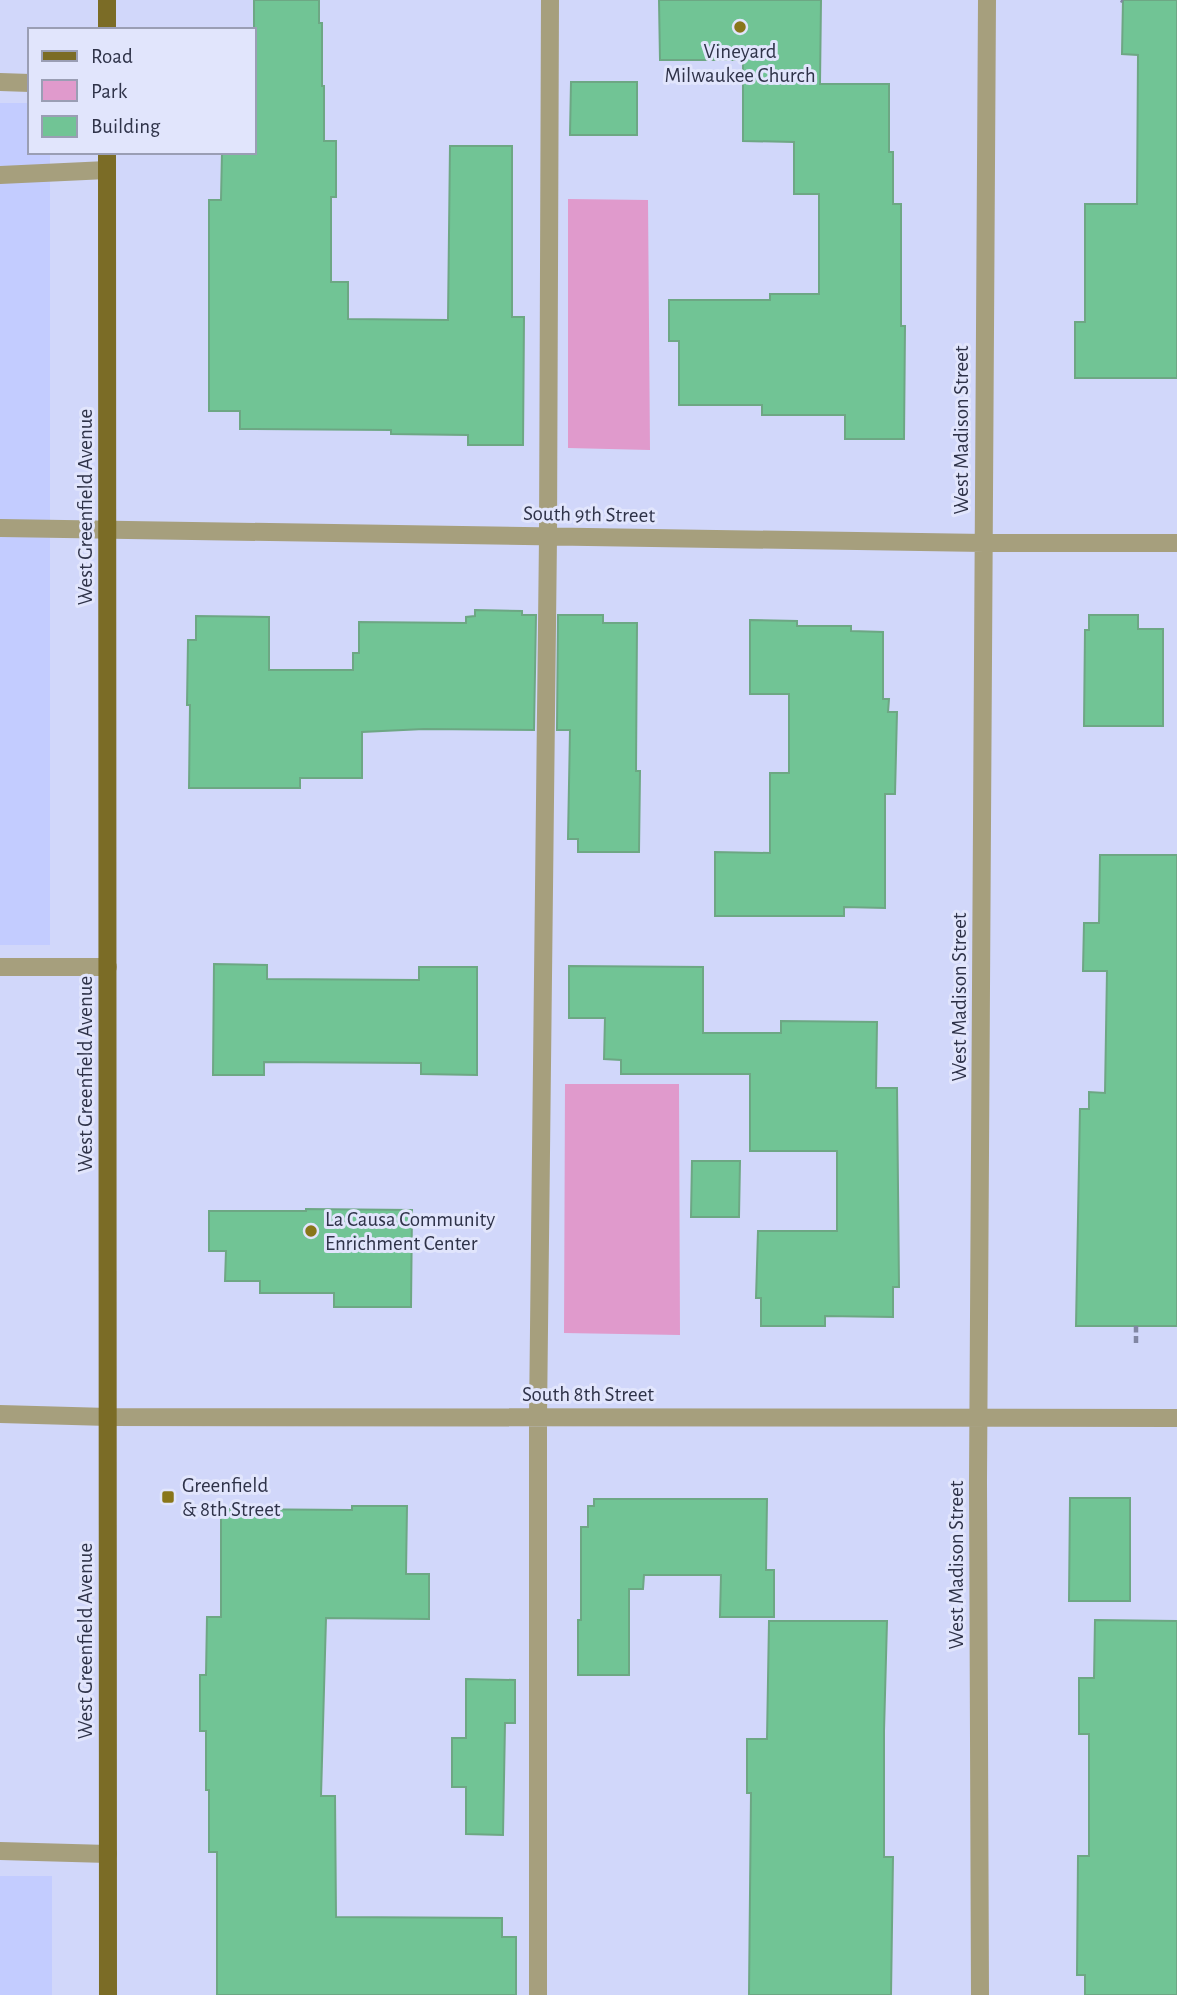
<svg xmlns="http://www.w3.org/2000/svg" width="1177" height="1995" font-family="'Alegreya Sans',sans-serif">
<rect width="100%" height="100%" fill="#d1d7fa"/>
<path fill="#c3ccff" d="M 0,103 L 30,103 L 30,152 L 50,152 L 50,945 L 0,945 Z
M 52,1876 L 52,1995 L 0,1995 L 0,1876 Z"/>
<path fill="#e09acc" d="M 568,199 L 648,200 L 650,450 L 568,448 Z
M 565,1084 L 679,1084 L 680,1335 L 564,1333 Z"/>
<path fill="#71c495" stroke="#6da784" stroke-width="2" d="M 254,0 L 319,0 L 319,23 L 322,23 L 322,86 L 324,86 L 324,141 L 336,141 L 336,197 L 331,197 L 331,282 L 348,282 L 348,319 L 448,320 L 450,146 L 512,146 L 512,317 L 524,317 L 523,445 L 468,445 L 468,435 L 391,434 L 391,430 L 240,429 L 240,411 L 209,411 L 209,200 L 221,200 L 222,152 L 254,152 Z
M 659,0 L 821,0 L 820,84 L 889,84 L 889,152 L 893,152 L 893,204 L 901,204 L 901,326 L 905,326 L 904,439 L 845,439 L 845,415 L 762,415 L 762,405 L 679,405 L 679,341 L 669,341 L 669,300 L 770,300 L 770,294 L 819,294 L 819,194 L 794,194 L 794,142 L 743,141 L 743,60 L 660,60 Z
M 1123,0 L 1177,0 L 1177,378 L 1075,378 L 1075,322 L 1085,322 L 1085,204 L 1137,204 L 1138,55 L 1122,54 Z
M 571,82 L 637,82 L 637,135 L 570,135 Z
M 475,610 L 522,611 L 522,615 L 536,615 L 534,730 L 424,729 L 362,732 L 362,778 L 300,778 L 300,788 L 189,788 L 190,705 L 187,705 L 188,640 L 196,640 L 196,616 L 269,617 L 269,670 L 353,670 L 353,653 L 359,653 L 359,622 L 466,623 L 466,617 L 475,616 Z
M 558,615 L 603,615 L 603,623 L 637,623 L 636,771 L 640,771 L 639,852 L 578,852 L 578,839 L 568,839 L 570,730 L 557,730 Z
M 1089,615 L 1138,615 L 1138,629 L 1163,629 L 1163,726 L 1084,726 L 1085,630 L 1089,630 Z
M 750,620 L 797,621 L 797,626 L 851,626 L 851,631 L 883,632 L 883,699 L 889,699 L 888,712 L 897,712 L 895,794 L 885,794 L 885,908 L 844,907 L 844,916 L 715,916 L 715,852 L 770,853 L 770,773 L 789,773 L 789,694 L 750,694 Z
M 1100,855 L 1177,855 L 1177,1326 L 1076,1326 L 1080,1109 L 1089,1109 L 1089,1092 L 1105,1093 L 1107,971 L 1083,971 L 1084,923 L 1099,923 Z
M 214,964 L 267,965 L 267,979 L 419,980 L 419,967 L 477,967 L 477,1075 L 421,1074 L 421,1063 L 264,1062 L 264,1075 L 213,1075 Z
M 569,966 L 703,967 L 703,1033 L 781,1033 L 781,1021 L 877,1022 L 876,1088 L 897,1088 L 899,1287 L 893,1287 L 893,1317 L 825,1316 L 825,1326 L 761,1326 L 761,1298 L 756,1298 L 758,1231 L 837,1231 L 837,1151 L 750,1151 L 750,1074 L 621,1074 L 621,1060 L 604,1059 L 605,1018 L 569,1018 Z
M 692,1161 L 740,1161 L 739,1217 L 691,1217 Z
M 306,1209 L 412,1210 L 411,1307 L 334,1307 L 334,1293 L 260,1293 L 260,1281 L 225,1281 L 226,1251 L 209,1251 L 209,1211 L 306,1211 Z
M 1070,1498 L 1130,1498 L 1130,1601 L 1069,1601 Z
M 594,1499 L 767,1499 L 766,1570 L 774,1570 L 774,1617 L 720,1617 L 721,1575 L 644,1575 L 643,1589 L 629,1589 L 629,1675 L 578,1675 L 578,1620 L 581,1620 L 581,1527 L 588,1527 L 588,1506 L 594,1506 Z
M 352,1506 L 407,1506 L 406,1574 L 429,1574 L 429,1619 L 326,1618 L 321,1796 L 335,1796 L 336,1917 L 502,1918 L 502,1937 L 516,1937 L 516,1995 L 217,1995 L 217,1852 L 209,1852 L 209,1790 L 206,1790 L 206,1731 L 200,1731 L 200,1675 L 206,1675 L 207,1617 L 221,1617 L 221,1509 L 352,1510 Z
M 1095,1620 L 1177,1621 L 1177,1995 L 1085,1995 L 1085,1975 L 1077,1975 L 1078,1856 L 1089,1856 L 1089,1734 L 1079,1734 L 1079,1678 L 1094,1678 Z
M 769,1621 L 887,1621 L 884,1731 L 884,1857 L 893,1857 L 891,1995 L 749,1995 L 751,1793 L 747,1793 L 747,1739 L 767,1739 Z
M 466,1679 L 515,1680 L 515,1723 L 505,1723 L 503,1835 L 466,1834 L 466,1787 L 452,1787 L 452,1738 L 466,1738 Z"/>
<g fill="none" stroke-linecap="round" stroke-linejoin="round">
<path stroke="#8186a3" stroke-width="4.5" stroke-dasharray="7 3.5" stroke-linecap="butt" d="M 1121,0 L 1123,1
M 1136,1343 L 1136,1326"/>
<path stroke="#a69f7d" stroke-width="18" d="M 0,82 L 30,83
M 0,175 L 107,170
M 0,528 L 984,543 L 1177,543
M 0,967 L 108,967
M 0,1414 L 108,1417 L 1177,1418
M 0,1851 L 108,1854
M 538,1995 L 538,1417 L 548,537 L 550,0
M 980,1995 L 978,1482 L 987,0"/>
<path stroke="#7b6c26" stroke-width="18" d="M 107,0 L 107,30
M 107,152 L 108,1995"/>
</g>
<g fill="#89761a" stroke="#e1e5fc" stroke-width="2.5">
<circle cx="740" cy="27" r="7"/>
<circle cx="311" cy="1231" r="7"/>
<rect x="161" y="1490" width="14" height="14" rx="3.5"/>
</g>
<g text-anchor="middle" stroke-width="6" stroke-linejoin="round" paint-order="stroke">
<g font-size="21" fill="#2f3349" stroke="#e1e5fc" text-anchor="start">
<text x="740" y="58" text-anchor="middle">Vineyard<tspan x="740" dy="24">Milwaukee Church</tspan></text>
<text x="325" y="1226">La Causa Community<tspan x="325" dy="24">Enrichment Center</tspan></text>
<text x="182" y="1492">Greenfield<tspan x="182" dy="24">&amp; 8th Street</tspan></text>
</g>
<g font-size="21" fill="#2f3349" stroke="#e1e5fc">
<text transform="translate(961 430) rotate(-90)" y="7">West Madison Street</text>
<text transform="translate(85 507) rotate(-90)" y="7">West Greenfield Avenue</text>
<text transform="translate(589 514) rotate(1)" y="7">South 9th Street</text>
<text transform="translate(959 997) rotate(-90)" y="7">West Madison Street</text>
<text transform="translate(85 1074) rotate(-90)" y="7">West Greenfield Avenue</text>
<text x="588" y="1401">South 8th Street</text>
<text transform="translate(956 1565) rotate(-90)" y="7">West Madison Street</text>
<text transform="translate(85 1641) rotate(-90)" y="7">West Greenfield Avenue</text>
</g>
</g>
<rect x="28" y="28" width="228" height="126" fill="#e1e5fc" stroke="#9a9eb4" stroke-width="2"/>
<rect x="42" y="51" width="35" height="10" fill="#7b6c26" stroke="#9a9eb4" stroke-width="2"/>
<text x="91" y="63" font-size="21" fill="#2f3349">Road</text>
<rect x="42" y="80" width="35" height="21" fill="#e09acc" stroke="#9a9eb4" stroke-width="2"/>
<text x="91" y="98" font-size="21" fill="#2f3349">Park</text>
<rect x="42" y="116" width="35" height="21" fill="#71c495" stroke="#9a9eb4" stroke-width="2"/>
<text x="91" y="133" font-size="21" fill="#2f3349">Building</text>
</svg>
